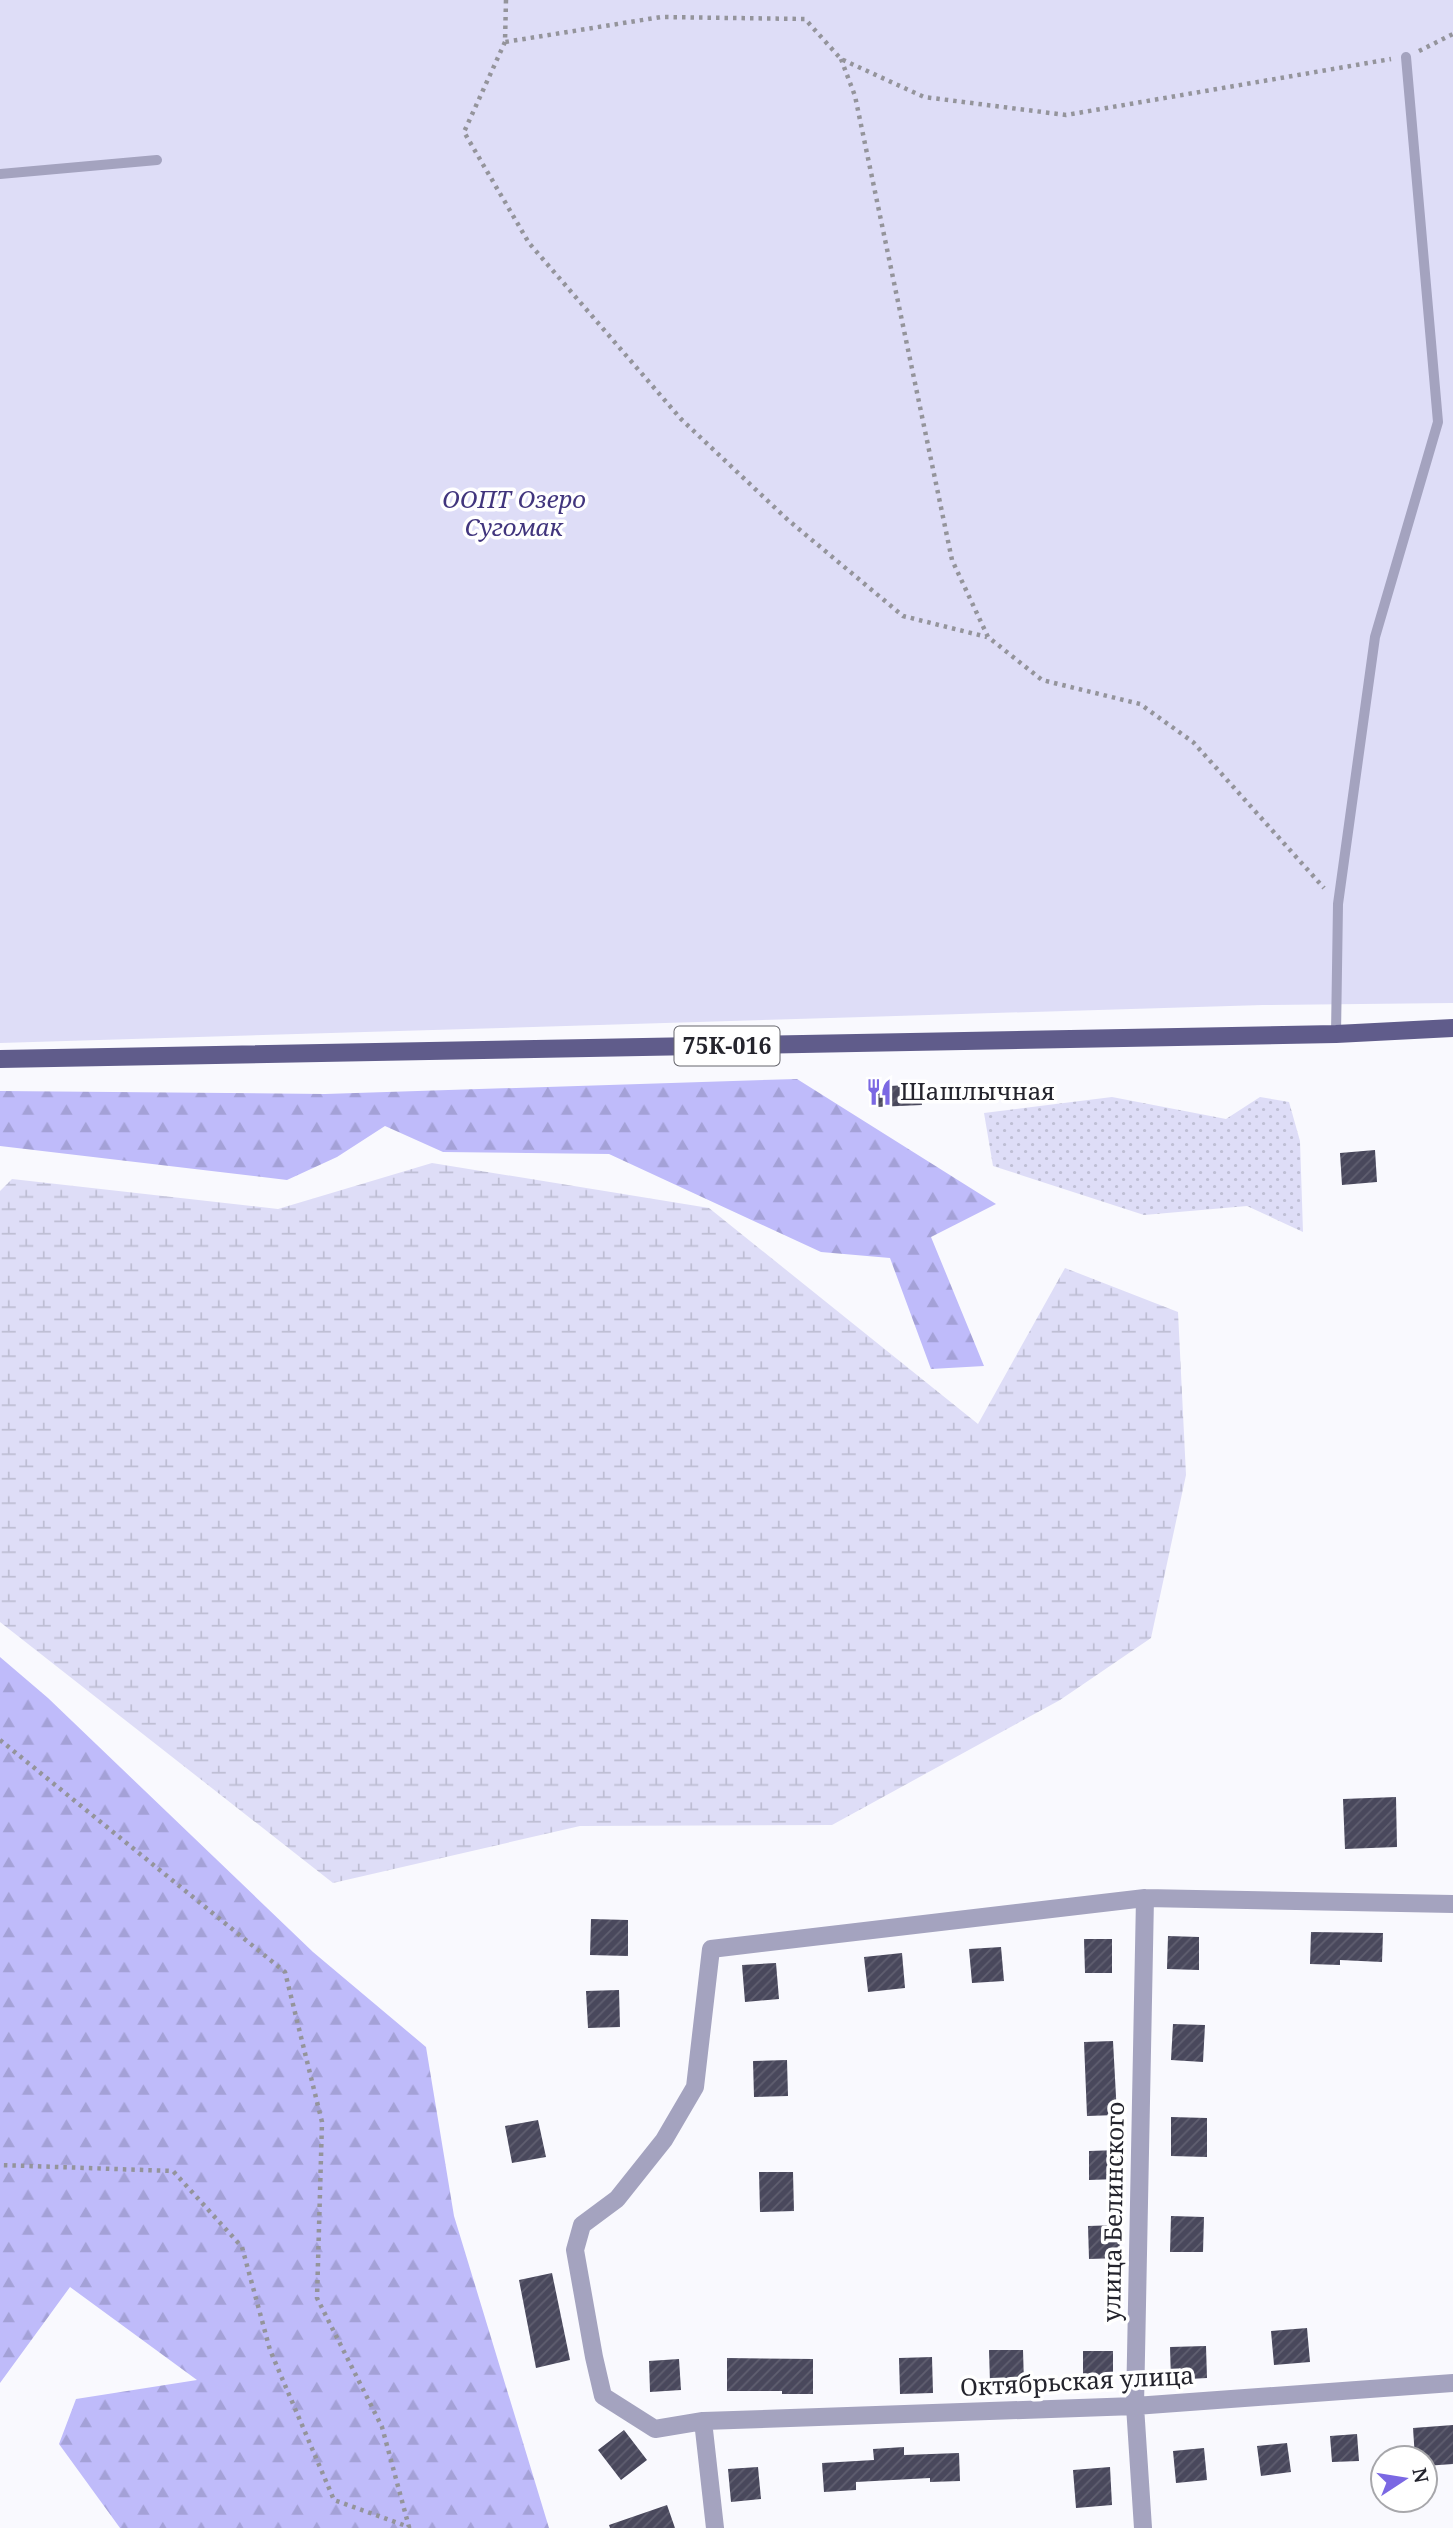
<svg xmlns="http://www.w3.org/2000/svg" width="1453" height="2528" font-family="'Noto Serif',serif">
<defs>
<pattern id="grass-dots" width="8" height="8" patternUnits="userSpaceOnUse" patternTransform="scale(1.75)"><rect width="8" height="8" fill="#deddf7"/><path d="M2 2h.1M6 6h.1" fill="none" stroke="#bebed4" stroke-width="1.8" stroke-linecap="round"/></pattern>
<pattern id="forest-firs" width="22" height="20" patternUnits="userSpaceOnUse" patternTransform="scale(1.75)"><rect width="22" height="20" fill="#bfbbfa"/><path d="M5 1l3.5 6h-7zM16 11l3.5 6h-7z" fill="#a4a1d7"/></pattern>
<pattern id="wetland-marsh" width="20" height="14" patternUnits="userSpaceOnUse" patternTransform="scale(1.75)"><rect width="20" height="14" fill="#deddf7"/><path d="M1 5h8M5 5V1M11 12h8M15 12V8" fill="none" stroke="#bebed4"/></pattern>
<pattern id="building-hatch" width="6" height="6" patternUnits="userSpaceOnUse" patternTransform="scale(1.75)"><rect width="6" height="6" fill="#49485c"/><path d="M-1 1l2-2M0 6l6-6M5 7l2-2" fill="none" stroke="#605f70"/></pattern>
</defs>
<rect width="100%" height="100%" fill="#f9f9fe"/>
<path fill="url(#grass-dots)" d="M 1112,1097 L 1226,1119 L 1260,1097 L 1289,1102 L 1300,1141 L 1303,1232 L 1247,1206 L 1144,1215 L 993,1166 L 984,1113 Z"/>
<path fill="url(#forest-firs)" d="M 797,1079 L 996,1204 L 931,1237 L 984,1366 L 931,1369 L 890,1258 L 821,1252 L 609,1154 L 443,1152 L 385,1126 L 337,1157 L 287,1180 L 0,1146 L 0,1091 L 325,1094 Z
M 0,1657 L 48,1698 L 313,1952 L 426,2047 L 454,2216 L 549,2528 L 120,2528 L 59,2444 L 76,2399 L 197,2380 L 70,2287 L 0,2383 Z"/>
<path fill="url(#wetland-marsh)" d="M 432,1163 L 709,1208 L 978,1424 L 1065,1268 L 1178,1312 L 1186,1475 L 1151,1638 L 1060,1700 L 832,1825 L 580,1826 L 333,1883 L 0,1622 L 0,1191 L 12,1179 L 278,1209 Z"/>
<path fill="#deddf7" d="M 0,0 L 1453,0 L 1453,1003 L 1263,1005 L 0,1043 Z"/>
<path fill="url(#building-hatch)" d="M 921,1084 L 922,1105 L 876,1107 L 875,1087 Z
M 1375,1150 L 1377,1182 L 1342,1185 L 1340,1153 Z
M 1396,1797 L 1397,1847 L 1345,1849 L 1343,1799 Z
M 591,1919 L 628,1920 L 628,1956 L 590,1955 Z
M 1311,1932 L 1383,1933 L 1382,1962 L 1340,1960 L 1340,1965 L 1310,1964 Z
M 1168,1936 L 1199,1937 L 1199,1970 L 1167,1969 Z
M 1084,1939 L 1112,1939 L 1112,1973 L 1085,1973 Z
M 1001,1947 L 1004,1981 L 972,1983 L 969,1949 Z
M 902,1953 L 905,1988 L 868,1992 L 864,1957 Z
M 776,1963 L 779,1999 L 745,2002 L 742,1965 Z
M 619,1990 L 620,2027 L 588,2028 L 586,1991 Z
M 1173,2024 L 1205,2025 L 1203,2062 L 1171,2060 Z
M 1113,2041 L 1117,2115 L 1087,2116 L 1084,2042 Z
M 787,2060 L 788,2096 L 754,2097 L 753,2061 Z
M 1171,2117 L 1207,2118 L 1207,2157 L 1171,2156 Z
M 538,2120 L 546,2157 L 512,2163 L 505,2126 Z
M 1118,2150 L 1118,2179 L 1089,2180 L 1089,2151 Z
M 759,2172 L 793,2172 L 794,2211 L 760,2212 Z
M 1171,2216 L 1204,2217 L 1203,2252 L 1170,2252 Z
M 1119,2225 L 1120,2258 L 1089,2259 L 1088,2226 Z
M 552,2273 L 570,2360 L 536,2368 L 519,2280 Z
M 1307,2328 L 1310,2362 L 1274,2365 L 1271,2331 Z
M 1206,2346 L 1207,2378 L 1171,2380 L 1170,2347 Z
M 989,2350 L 1023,2350 L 1024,2383 L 990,2383 Z
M 1083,2351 L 1113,2351 L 1113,2381 L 1083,2381 Z
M 932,2357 L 933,2393 L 900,2394 L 899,2358 Z
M 727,2358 L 813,2359 L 813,2394 L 782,2394 L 782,2391 L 727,2391 Z
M 679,2359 L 681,2390 L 650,2392 L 649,2361 Z
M 1453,2425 L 1453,2464 L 1425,2466 L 1425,2458 L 1415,2458 L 1413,2428 Z
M 624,2430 L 647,2460 L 621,2480 L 598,2450 Z
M 1357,2434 L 1359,2461 L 1332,2462 L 1330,2436 Z
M 1287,2443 L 1291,2472 L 1261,2476 L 1257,2446 Z
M 904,2447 L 904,2455 L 959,2453 L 960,2481 L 930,2482 L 930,2478 L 856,2482 L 856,2490 L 824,2492 L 822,2463 L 874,2460 L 873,2449 Z
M 1204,2448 L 1207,2480 L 1176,2483 L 1173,2451 Z
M 758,2467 L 761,2499 L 731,2502 L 728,2469 Z
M 1110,2467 L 1112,2505 L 1076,2508 L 1073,2470 Z
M 667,2505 L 675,2528 L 610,2528 L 609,2525 Z"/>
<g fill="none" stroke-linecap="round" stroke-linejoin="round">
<path stroke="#94949b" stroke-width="4.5" stroke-dasharray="3.5 5" stroke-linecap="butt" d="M 506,0 L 505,42 L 661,17 L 805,19 L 841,59 L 924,97 L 1066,115 L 1391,59
M 505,42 L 464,132 L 529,243 L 681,419 L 788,520 L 903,616 L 987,637
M 1419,51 L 1453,34
M 841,59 L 855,96 L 952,560 L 988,637 L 1042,680 L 1140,704 L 1193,742 L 1324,888
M 0,1740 L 285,1972 L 322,2122 L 317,2298 L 382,2427 L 409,2527 L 334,2500 L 270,2350 L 242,2247 L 173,2171 L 0,2165"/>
<path stroke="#a4a3bf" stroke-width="10" d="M 0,174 L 157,160
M 1336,1034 L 1338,904 L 1375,637 L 1438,422 L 1406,57"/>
<path stroke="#a4a3bf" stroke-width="18" d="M 703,2421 L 1135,2406 L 1453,2383
M 715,2528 L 703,2421 L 655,2429 L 603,2396 L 594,2357 L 575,2250 L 582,2225 L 617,2199 L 664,2140 L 695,2087 L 711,1949 L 1145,1898 L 1453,1904
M 1143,2528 L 1135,2406 L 1145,1898"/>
<path stroke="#605c8b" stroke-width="18" d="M 0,1059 L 1336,1034 L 1453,1028"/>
</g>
<defs>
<symbol id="restaurant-bare" viewBox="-9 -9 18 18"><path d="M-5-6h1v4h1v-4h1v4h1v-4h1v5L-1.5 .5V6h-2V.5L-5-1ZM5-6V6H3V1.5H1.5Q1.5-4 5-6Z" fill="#7b68e3" stroke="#fff" stroke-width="2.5" paint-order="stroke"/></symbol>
</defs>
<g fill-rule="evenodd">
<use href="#restaurant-bare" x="860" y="1073" width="38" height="38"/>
</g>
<g text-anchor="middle" stroke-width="7" stroke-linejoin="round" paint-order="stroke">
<rect fill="#fff" stroke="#66666c" stroke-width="2" x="674.5" y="1026.5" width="105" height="39" rx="5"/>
<g font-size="23" font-weight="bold" fill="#24242d">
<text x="727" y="1054">75К-016</text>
</g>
<g font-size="24" font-style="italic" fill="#41357d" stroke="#fff">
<text x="514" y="508">ООПТ Озеро<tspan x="514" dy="28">Сугомак</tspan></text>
</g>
<g font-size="24" fill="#24242d" stroke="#fff" text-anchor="start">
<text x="900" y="1100">Шашлычная</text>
</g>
<g font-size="24" fill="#24242d" stroke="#fff">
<text transform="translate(1114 2212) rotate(-89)" y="8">улица Белинского</text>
<text transform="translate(1077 2382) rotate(-3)" y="8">Октябрьская улица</text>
</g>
</g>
<g transform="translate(1404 2479) rotate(78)"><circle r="33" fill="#ffffff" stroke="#a7a7ab" stroke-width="2"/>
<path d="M0-5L12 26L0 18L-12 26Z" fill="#7b68e3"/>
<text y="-10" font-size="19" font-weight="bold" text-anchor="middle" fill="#24242d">N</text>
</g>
</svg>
